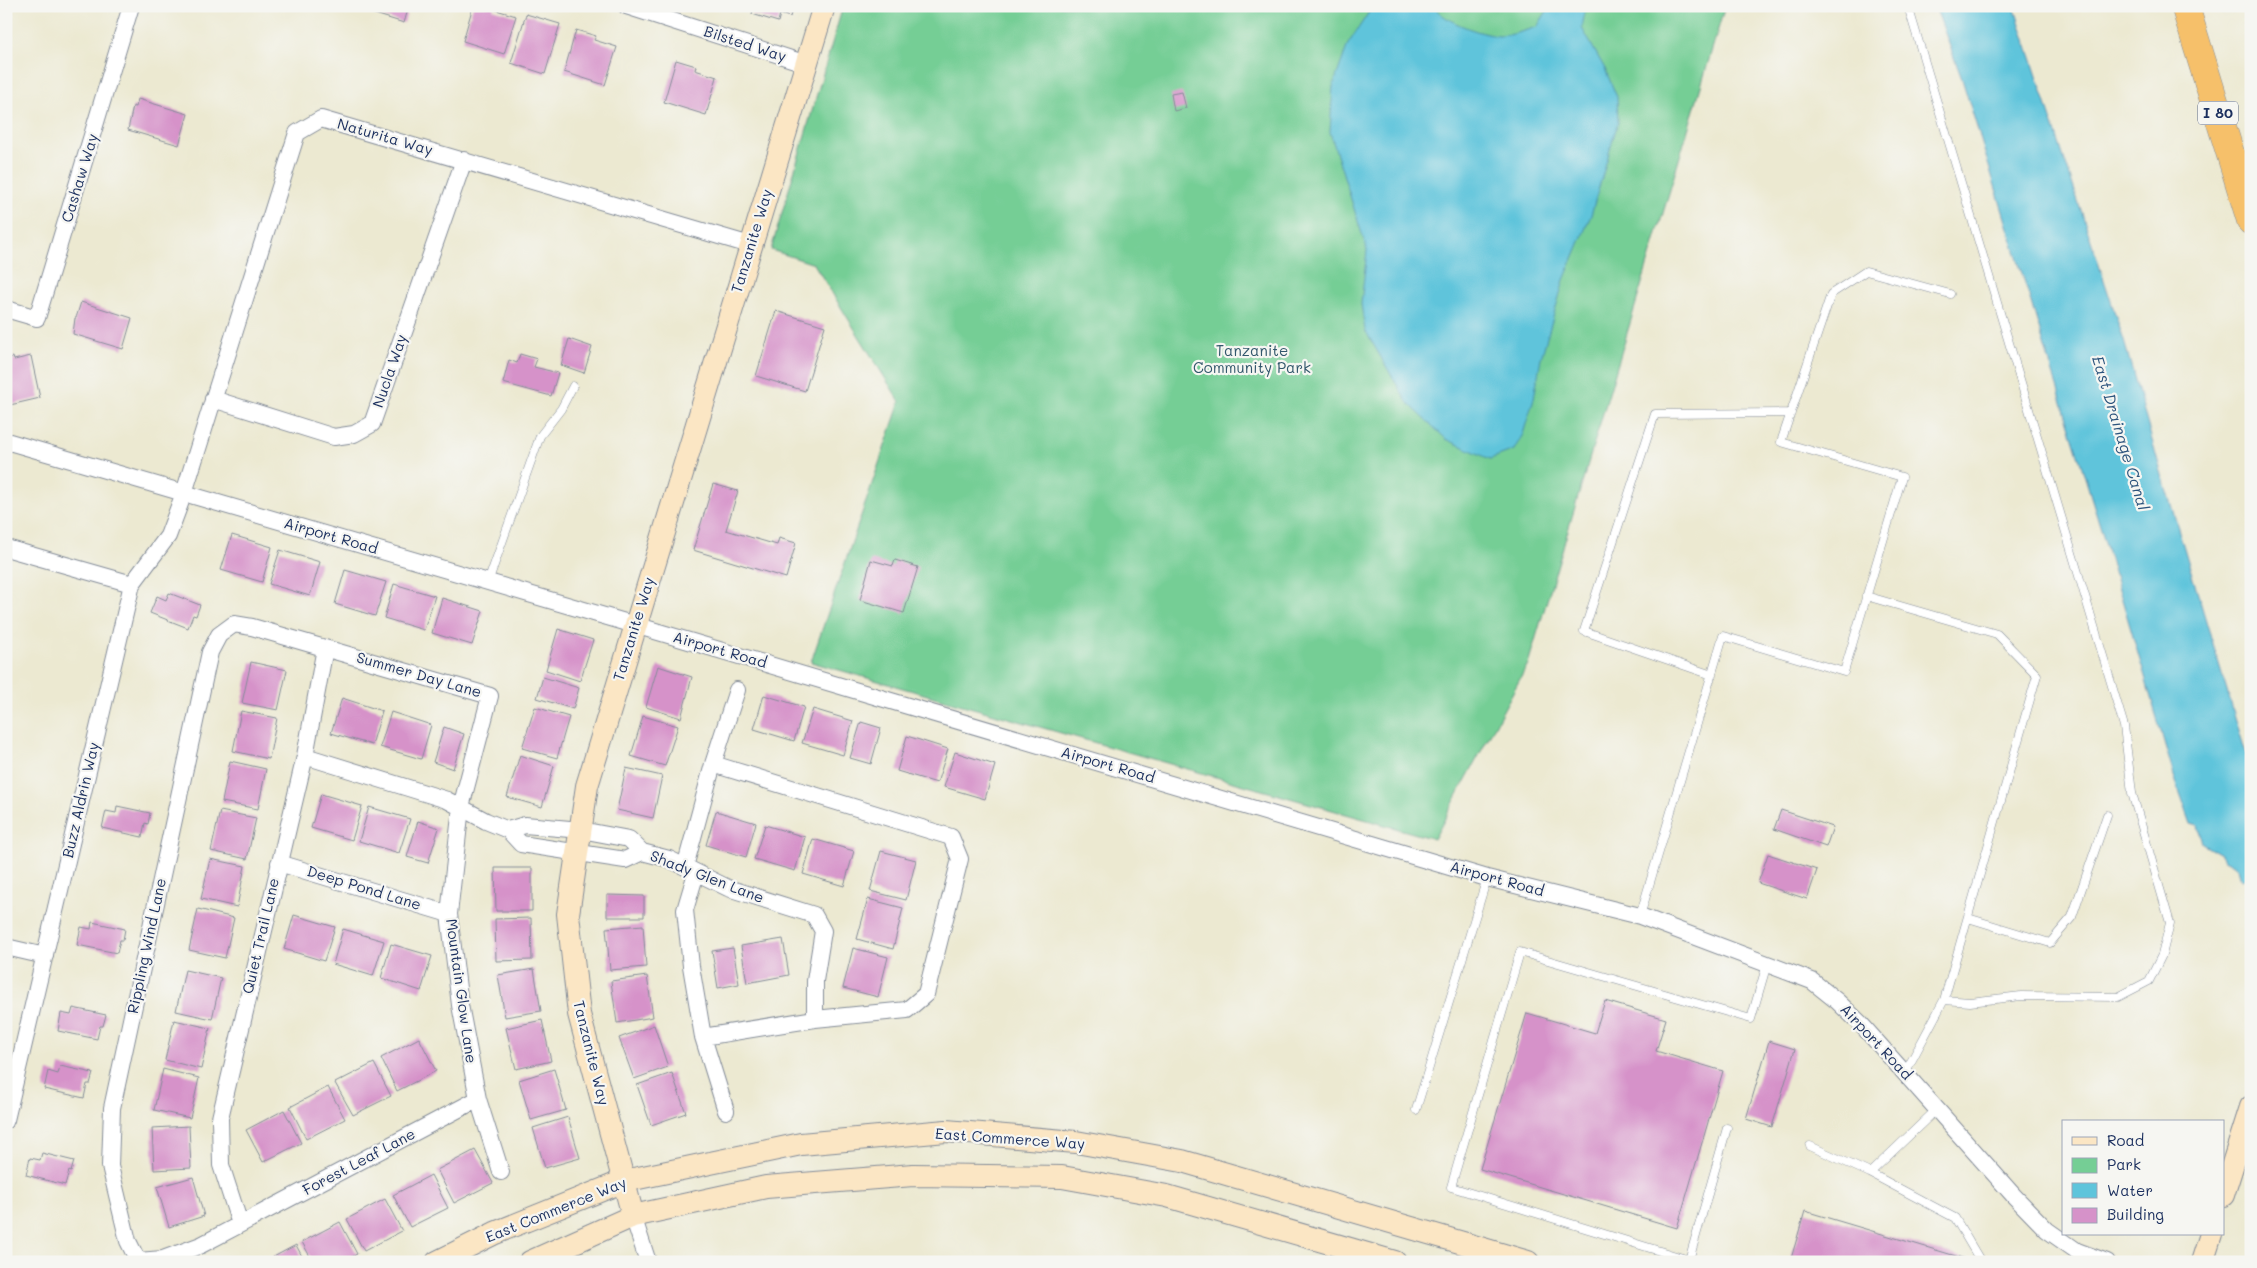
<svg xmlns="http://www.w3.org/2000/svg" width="2257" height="1268" font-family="Mali,sans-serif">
<rect width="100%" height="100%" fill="#f6f6f2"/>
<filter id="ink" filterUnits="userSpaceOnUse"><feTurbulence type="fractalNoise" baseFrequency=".02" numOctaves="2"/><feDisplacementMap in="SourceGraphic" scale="10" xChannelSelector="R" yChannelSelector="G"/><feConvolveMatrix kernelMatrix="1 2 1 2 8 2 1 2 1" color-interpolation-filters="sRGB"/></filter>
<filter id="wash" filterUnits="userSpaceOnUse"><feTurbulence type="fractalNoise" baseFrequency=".0096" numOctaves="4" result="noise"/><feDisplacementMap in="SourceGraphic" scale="20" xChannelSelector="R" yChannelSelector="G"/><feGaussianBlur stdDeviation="1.12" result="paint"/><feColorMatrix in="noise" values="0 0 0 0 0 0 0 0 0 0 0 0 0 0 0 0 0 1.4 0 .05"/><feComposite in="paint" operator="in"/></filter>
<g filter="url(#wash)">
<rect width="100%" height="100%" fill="#ece9d1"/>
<path fill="#75ce95" stroke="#487e7a" d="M 843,6 L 1725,6 L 1528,664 L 1434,839 L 811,662 L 900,402 L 814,264 L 771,250 Z"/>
<path fill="#5ec4db" stroke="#3c7a9c" d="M 1373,6 L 1434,6 C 1443,22 1481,34 1499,36 C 1511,36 1526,30 1537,27 L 1550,6 L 1586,6 L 1582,28 L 1605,69 L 1617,97 L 1618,122 L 1591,215 L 1564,280 L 1541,358 L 1534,398 L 1523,434 L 1514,450 L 1490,459 L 1446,439 L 1407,402 L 1365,330 L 1361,304 L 1367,250 L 1330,132 L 1333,86 L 1348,44 Z
M 1935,6 L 2014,6 L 2124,341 L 2159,465 L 2251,770 L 2251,876 L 2241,880 L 2238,868 L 2222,859 L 2221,854 L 2202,843 L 2198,826 L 2191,824 L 2174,776 L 2106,545 L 1962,79 Z"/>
<g id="blocks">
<path fill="#d692c9" d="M 363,6 L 409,6 L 404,23 L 362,10 Z
M 473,6 L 494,6 L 493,9 L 516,16 L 504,54 L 463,41 Z
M 754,6 L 793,6 L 790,17 L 780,14 L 778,22 L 752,14 Z
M 526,14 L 560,24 L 545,74 L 511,63 Z
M 576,30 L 596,36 L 594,40 L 617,47 L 605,85 L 564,72 Z
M 676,60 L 696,66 L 695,70 L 717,77 L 706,115 L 664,102 Z
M 1182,92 L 1186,108 L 1174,111 L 1171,94 Z
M 138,99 L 188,114 L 179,145 L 128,130 L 133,106 L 136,107 Z
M 81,302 L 132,318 L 123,349 L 73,334 L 75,318 L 76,318 Z
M 776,311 L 825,326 L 805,391 L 756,376 Z
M 569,339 L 592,347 L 584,373 L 561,365 Z
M 520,354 L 537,359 L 534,367 L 558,373 L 551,396 L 503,383 L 509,360 L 517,363 Z
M 31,356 L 40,398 L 10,405 L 6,390 L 6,359 L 13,357 L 14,360 Z
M 713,484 L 738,491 L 726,530 L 777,545 L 779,538 L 796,543 L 786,578 L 693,550 Z
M 232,535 L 272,547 L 262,582 L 221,570 Z
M 280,550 L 320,562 L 310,596 L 269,584 Z
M 871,560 L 893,566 L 895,560 L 918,567 L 904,613 L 860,600 Z
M 345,570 L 386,582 L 375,616 L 335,604 Z
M 394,584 L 435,596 L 424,630 L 384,618 Z
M 169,593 L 200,605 L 196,616 L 193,615 L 188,628 L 150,613 L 157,596 L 166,600 Z
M 442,598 L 483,611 L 472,645 L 432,633 Z
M 558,629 L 593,640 L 580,681 L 546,670 Z
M 251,662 L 287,670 L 278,710 L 242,703 Z
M 658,666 L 692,677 L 681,718 L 646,707 Z
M 543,677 L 579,688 L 573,709 L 537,698 Z
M 764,695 L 804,707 L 794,741 L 754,729 Z
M 342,698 L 382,711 L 372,745 L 331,733 Z
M 535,707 L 569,717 L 557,758 L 522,748 Z
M 813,709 L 853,721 L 843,755 L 802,743 Z
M 241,711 L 277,718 L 269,759 L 233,751 Z
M 391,712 L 431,725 L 421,759 L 380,747 Z
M 643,716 L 678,726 L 665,766 L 631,756 Z
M 861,722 L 881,728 L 871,764 L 850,758 Z
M 444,727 L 464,734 L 453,769 L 433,762 Z
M 907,736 L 948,749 L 937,783 L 897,771 Z
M 955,752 L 995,765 L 985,799 L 944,787 Z
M 520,755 L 554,766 L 542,807 L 507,797 Z
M 230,761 L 266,769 L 258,809 L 222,802 Z
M 626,768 L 662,776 L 653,818 L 617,810 Z
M 321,794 L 362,806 L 352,840 L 311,828 Z
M 117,806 L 150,813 L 148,824 L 145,823 L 142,837 L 102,828 L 106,811 L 116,813 Z
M 369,807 L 410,819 L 399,853 L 359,841 Z
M 1781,810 L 1833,827 L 1826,847 L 1774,829 Z
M 220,811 L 256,818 L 247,859 L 211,851 Z
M 716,811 L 756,823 L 746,857 L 706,845 Z
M 418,821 L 439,828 L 428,863 L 407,857 Z
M 765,825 L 805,837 L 795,871 L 754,859 Z
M 813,839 L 854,851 L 844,886 L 803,874 Z
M 881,851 L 916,860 L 906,900 L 870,891 Z
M 1768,854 L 1817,870 L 1807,899 L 1758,883 Z
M 210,859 L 245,866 L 237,907 L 201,899 Z
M 495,868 L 532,868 L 532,911 L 496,911 Z
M 607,895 L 644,896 L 644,917 L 607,917 Z
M 868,899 L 903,908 L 893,949 L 857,939 Z
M 198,909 L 234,918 L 225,958 L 189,950 Z
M 294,915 L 335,927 L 324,961 L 284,949 Z
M 531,918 L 532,960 L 496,961 L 495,919 Z
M 92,922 L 125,929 L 123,940 L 120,940 L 117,953 L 77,945 L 81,927 L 91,929 Z
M 643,925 L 646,967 L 610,970 L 606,928 Z
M 343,929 L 384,941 L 373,976 L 333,964 Z
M 783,939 L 789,975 L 747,983 L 741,946 Z
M 391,944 L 432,956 L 421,991 L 381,978 Z
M 733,948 L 739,984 L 718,988 L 712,951 Z
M 853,948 L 888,957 L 878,997 L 843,988 Z
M 534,969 L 541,1011 L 505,1017 L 498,975 Z
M 185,970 L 221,978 L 212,1019 L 176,1011 Z
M 647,976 L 653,1017 L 617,1023 L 611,981 Z
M 1605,1001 L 1666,1019 L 1656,1051 L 1723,1071 L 1677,1228 L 1480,1169 L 1527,1013 L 1595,1033 Z
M 73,1008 L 106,1015 L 103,1026 L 100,1026 L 97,1039 L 58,1031 L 61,1013 L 71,1015 Z
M 174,1020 L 210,1028 L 201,1069 L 165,1060 Z
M 542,1020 L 551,1061 L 516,1069 L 506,1028 Z
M 654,1025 L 668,1067 L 634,1079 L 619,1038 Z
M 419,1038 L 436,1071 L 397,1091 L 381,1058 Z
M 1769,1041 L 1795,1049 L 1772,1127 L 1746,1119 Z
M 374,1063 L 391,1096 L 353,1115 L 335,1083 Z
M 60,1066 L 93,1073 L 90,1084 L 87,1084 L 84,1098 L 44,1089 L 48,1071 L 58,1074 Z
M 163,1069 L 199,1078 L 190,1118 L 154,1110 Z
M 554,1069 L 566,1110 L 531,1120 L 519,1080 Z
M 672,1073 L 686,1113 L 651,1125 L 637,1085 Z
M 328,1087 L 345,1119 L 306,1139 L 290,1107 Z
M 284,1110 L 301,1143 L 263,1162 L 246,1130 Z
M 568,1117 L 580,1158 L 545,1168 L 533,1128 Z
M 189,1126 L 191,1168 L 154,1170 L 152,1128 Z
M 475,1150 L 493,1183 L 454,1203 L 437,1170 Z
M 42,1153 L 74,1161 L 71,1172 L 69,1171 L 65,1185 L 26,1175 L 30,1158 L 40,1160 Z
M 431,1175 L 448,1208 L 410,1227 L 393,1195 Z
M 193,1177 L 204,1216 L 169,1227 L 157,1187 Z
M 385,1199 L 402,1231 L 364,1251 L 347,1219 Z
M 1805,1211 L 1966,1259 L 1965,1262 L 1790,1262 Z
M 340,1222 L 357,1254 L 343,1262 L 313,1262 L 302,1242 Z
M 296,1245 L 305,1262 L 264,1262 Z"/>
</g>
</g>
<g filter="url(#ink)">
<use href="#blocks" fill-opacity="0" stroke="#848c98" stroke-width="1"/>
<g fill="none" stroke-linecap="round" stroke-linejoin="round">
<defs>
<path id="lane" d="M 1908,6 L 2124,726 L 2132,793 L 2170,923 L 2162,955 L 2149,981 L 2118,997 L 2021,996 L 1970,1002 L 1944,1000
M 488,582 L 540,436 L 561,409 L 573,386
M 1866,596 L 1997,634 L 2037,675 L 1944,1000 L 1905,1073
M 1712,675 L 1584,631 L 1655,414 L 1791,413
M 1640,916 L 1723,636 L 1844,672 L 1902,477 L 1781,442 L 1831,294 L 1866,271 L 1950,294
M 1968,918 L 2050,943 L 2072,917 L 2107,815
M 1416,1110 L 1487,878
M 1727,1128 L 1689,1260 L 1451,1187 L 1520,952 L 1751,1019 L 1767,964
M 1810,1146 L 1870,1173 L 1937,1109
M 1870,1173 L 1955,1218 L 1981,1262"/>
<path id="street" d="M 626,6 L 807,64
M 6,309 L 37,318 L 131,6
M 213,399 L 334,437 L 354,434 L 372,424 L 464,160
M 6,441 L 635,625 L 1487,878 L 1640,916 L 1812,981 L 1837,1001 L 1860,1023 L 2014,1196 L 2047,1230 L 2077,1251 L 2107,1262
M 6,548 L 132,584
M 305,756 L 447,800 L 486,821 L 508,830 L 521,844 L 625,860 L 642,852
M 508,830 L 525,825 L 581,830 L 629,839 L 642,852 L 669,859 L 728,888 L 814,915 L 823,931 L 815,981 L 815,1019
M 279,863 L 449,914
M 685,867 L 713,764
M 696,873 L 685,910 L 691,966 L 703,1037
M 6,947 L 45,956
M 478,1099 L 201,1245 L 163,1259 L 138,1261 L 128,1241 L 110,1166 L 112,1108 L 210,652 L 219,635 L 234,624 L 252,627 L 490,696 L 461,807 L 449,914 L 460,1005 L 478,1099 L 501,1172
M 726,1111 L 703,1037 L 815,1019 L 907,1010 L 926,994 L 960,859 L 951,837 L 713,764 L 737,690
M 6,1120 L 132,584 L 168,536 L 184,493 L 297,133 L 321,119 L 750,245
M 633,1216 L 648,1262
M 240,1224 L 221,1165 L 220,1118 L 305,756 L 325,648"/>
<path id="secondary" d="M 2223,1195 L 2251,1107
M 633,1216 L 579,1014 L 568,914 L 587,786 L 824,6
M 437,1262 L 495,1233 L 624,1181 L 801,1144 L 946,1131 L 1076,1142 L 1182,1161 L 1528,1262
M 530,1262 L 633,1216 L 766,1187 L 913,1175 L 1062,1177 L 1167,1196 L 1395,1262
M 2202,1262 L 2211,1234"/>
<path id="highway" d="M 2185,6 L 2251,221"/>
</defs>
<use href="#lane" stroke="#848c98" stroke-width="9"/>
<use href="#street" stroke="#848c98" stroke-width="18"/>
<use href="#secondary" stroke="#848c98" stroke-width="24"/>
<use href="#highway" stroke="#848c98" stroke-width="29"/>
<use href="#lane" stroke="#fff" stroke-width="8"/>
<use href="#street" stroke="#fff" stroke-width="16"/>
<use href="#secondary" stroke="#fbe6c4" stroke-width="22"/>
<use href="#highway" stroke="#f6c06b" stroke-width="28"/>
</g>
</g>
<g text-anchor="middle" stroke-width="4.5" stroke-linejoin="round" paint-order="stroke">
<rect fill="#f6f6f2" stroke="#5d6b8a" stroke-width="1" x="2198" y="101.5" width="40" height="23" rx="4"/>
<g font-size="14" font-weight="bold" fill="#1b2f5e">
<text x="2218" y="118">I 80</text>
</g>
<g font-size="15" fill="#1b2f5e" stroke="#f6f6f2">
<text transform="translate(745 44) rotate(18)" y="5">Bilsted Way</text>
<text transform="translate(385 137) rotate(16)" y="5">Naturita Way</text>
<text transform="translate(80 178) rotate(-73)" y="5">Cashaw Way</text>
<text transform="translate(752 241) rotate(-73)" y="5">Tanzanite Way</text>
<text transform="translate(390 371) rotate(-71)" y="5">Nucla Way</text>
<text transform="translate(331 536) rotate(16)" y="5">Airport Road</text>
<text transform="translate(634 629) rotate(-73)" y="5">Tanzanite Way</text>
<text transform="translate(720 650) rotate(16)" y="5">Airport Road</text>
<text transform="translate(419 675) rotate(16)" y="5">Summer Day Lane</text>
<text transform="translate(1108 765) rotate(16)" y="5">Airport Road</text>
<text transform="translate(81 800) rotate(-77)" y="5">Buzz Aldrin Way</text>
<text transform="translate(707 877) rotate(21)" y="5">Shady Glen Lane</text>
<text transform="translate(1497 879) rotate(15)" y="5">Airport Road</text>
<text transform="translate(364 888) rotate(17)" y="5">Deep Pond Lane</text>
<text transform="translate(261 936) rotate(-77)" y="5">Quiet Trail Lane</text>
<text transform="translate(147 946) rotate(-78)" y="5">Rippling Wind Lane</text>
<text transform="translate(461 991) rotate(82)" y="5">Mountain Glow Lane</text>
<text transform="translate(1876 1042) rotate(47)" y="5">Airport Road</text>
<text transform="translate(591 1053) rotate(76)" y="5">Tanzanite Way</text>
<text transform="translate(1010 1139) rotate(4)" y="5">East Commerce Way</text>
<text transform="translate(359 1162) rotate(-28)" y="5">Forest Leaf Lane</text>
<text transform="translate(556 1210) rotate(-22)" y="5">East Commerce Way</text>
</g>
<g font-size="15" fill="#32576c" stroke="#f6f6f2">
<text x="1252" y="356">Tanzanite<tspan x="1252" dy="17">Community Park</tspan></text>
</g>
<g font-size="16" font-style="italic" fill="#2c547d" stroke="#f6f6f2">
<text transform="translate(2121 433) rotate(73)" y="6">East Drainage Canal</text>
</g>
</g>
<rect width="2257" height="1268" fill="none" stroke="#f6f6f2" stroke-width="25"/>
<rect x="2062" y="1120" width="162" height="115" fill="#f6f6f2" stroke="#9ea6b7"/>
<rect x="2072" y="1137" width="25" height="8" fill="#fbe6c4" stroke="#9ea6b7"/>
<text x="2107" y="1146" font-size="15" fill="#1b2f5e">Road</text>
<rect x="2072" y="1158" width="25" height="15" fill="#75ce95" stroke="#9ea6b7"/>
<text x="2107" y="1170" font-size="15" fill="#1b2f5e">Park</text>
<rect x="2072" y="1183" width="25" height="15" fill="#5ec4db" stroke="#9ea6b7"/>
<text x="2107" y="1196" font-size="15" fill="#1b2f5e">Water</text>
<rect x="2072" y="1208" width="25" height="15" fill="#d692c9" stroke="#9ea6b7"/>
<text x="2107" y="1220" font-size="15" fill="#1b2f5e">Building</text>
</svg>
